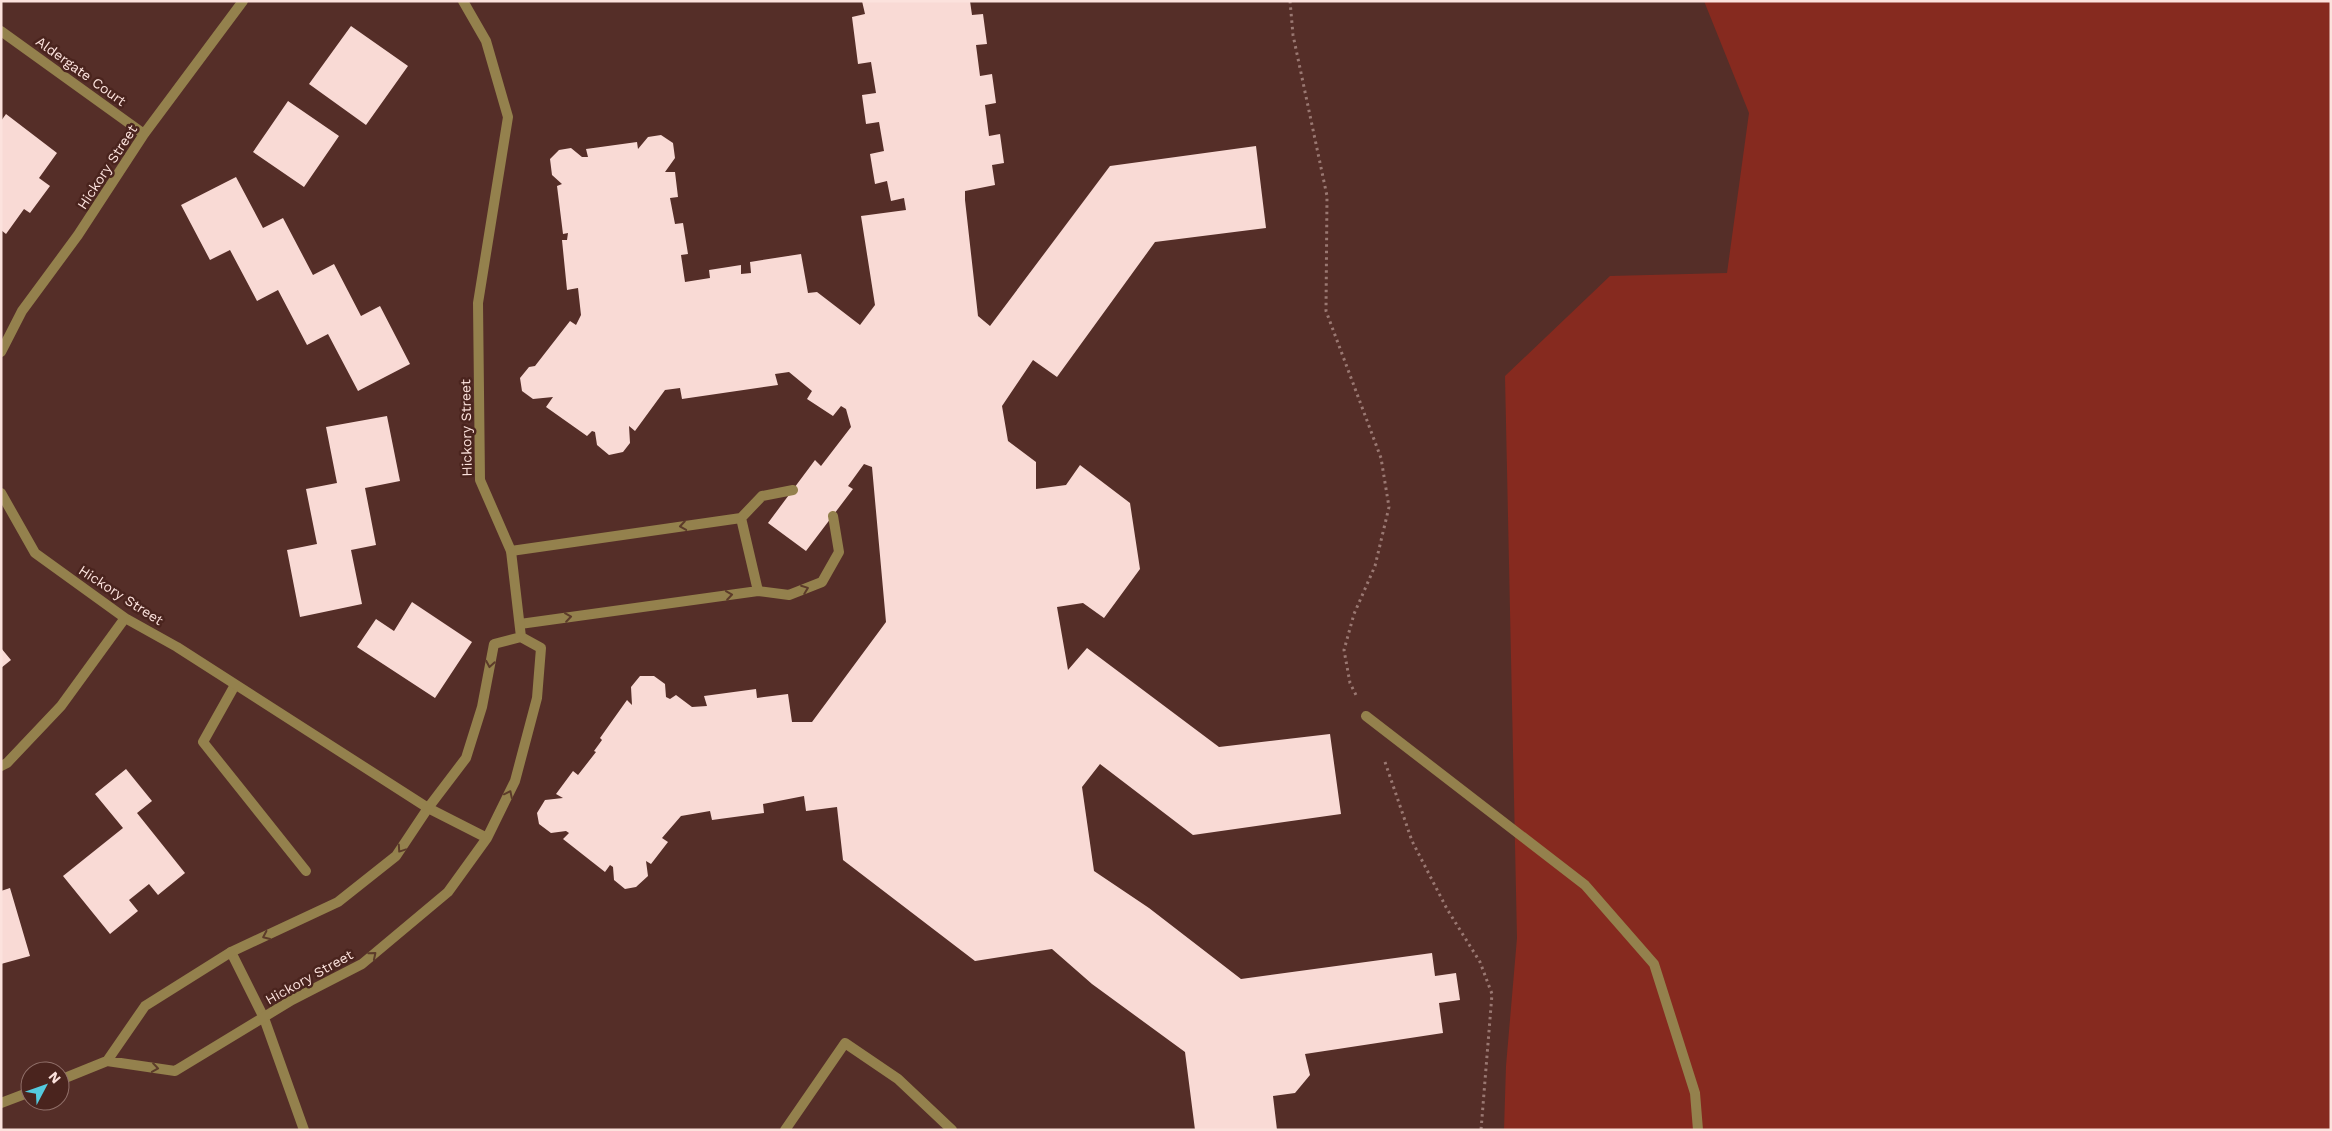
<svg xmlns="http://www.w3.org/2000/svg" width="2332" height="1131" font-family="'Work Sans',sans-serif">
<rect width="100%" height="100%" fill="#552e28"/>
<path fill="#862a1f" d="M 1704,1 L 2331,1 L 2331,1130 L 1504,1130 L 1506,1066 L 1517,938 L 1505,376 L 1610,276 L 1727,273 L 1749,113 Z"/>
<path fill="#f9dad5" d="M 862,1 L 970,1 L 972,15 L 983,14 L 987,44 L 976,45 L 980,76 L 992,74 L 996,103 L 985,105 L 989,136 L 1000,134 L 1004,163 L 992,165 L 995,185 L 965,191 L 965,200 L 978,316 L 990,326 L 1110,166 L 1256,146 L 1266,228 L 1155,242 L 1057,377 L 1033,360 L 1002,406 L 1008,441 L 1036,462 L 1036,489 L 1066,485 L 1080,465 L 1130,503 L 1140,569 L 1104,618 L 1083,603 L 1057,607 L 1068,670 L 1087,648 L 1219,747 L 1330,734 L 1341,814 L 1193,835 L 1100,764 L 1082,787 L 1094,871 L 1149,908 L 1241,979 L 1432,953 L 1435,976 L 1456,973 L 1460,1000 L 1439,1003 L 1443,1033 L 1305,1054 L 1310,1075 L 1295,1093 L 1273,1096 L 1277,1130 L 1195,1130 L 1185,1052 L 1092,984 L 1052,949 L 975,961 L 843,860 L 837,807 L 806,811 L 804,796 L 763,804 L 764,813 L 712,820 L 710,811 L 681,816 L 662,838 L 668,842 L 651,864 L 646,861 L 648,876 L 636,887 L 625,889 L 614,880 L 613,867 L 610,865 L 605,872 L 563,839 L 569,833 L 566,831 L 551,833 L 539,824 L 537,813 L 545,800 L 563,798 L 556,794 L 573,771 L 578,775 L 596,752 L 594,751 L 602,740 L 600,738 L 627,700 L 632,705 L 631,687 L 640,676 L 654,676 L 665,684 L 666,697 L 670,699 L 676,695 L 692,707 L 707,706 L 704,696 L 756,689 L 757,698 L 788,694 L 792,722 L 812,722 L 886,622 L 872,467 L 864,464 L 848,486 L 853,489 L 806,551 L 768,523 L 815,460 L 821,466 L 851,427 L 846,409 L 841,406 L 833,416 L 807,399 L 812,391 L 789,372 L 775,374 L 778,385 L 682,399 L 680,388 L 665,390 L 635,431 L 629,426 L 630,443 L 623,452 L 609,455 L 597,445 L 595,432 L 592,431 L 587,436 L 546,407 L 553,397 L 533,399 L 522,391 L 520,378 L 529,367 L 535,366 L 570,321 L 576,325 L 581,315 L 578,288 L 567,290 L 562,240 L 567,240 L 568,233 L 563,234 L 557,186 L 562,184 L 552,175 L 550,159 L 559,150 L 571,148 L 582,157 L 588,157 L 586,149 L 637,142 L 638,149 L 648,137 L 661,135 L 673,143 L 675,158 L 665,172 L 675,172 L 678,197 L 670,198 L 675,224 L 683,223 L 688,254 L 681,255 L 685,282 L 710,278 L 709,270 L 741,265 L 741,274 L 751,273 L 750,262 L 801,254 L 808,293 L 817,292 L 860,325 L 875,305 L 861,216 L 906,210 L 904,198 L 891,201 L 887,181 L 875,184 L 870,154 L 884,151 L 879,122 L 866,124 L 862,95 L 876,93 L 871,62 L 858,64 L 852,17 L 865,14 Z
M 351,26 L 408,66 L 366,125 L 309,84 Z
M 288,101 L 339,136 L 304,187 L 253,152 Z
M 6,114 L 57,153 L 39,178 L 50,186 L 30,213 L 24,209 L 6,234 L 1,230 L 1,121 Z
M 236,177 L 263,228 L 283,218 L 313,275 L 334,264 L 361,316 L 380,306 L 410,364 L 358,391 L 328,334 L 307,345 L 278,290 L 257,301 L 230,250 L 210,260 L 181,205 Z
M 387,416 L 400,481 L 365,488 L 376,545 L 351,550 L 362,604 L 300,617 L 287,550 L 317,544 L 306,489 L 337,483 L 326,427 Z
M 412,602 L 472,642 L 435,698 L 357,647 L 376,619 L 394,631 Z
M 1,648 L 11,660 L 1,668 Z
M 126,769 L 152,801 L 137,813 L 185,873 L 158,895 L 149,884 L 129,900 L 138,911 L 110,934 L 63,876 L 123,828 L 95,794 Z
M 10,888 L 30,956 L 1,964 L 1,891 Z"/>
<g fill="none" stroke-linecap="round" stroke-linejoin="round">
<path stroke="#9a7872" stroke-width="3" stroke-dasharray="2.5 4" stroke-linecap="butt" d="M 1290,1 L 1293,35 L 1327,196 L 1326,311 L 1381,458 L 1389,507 L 1375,566 L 1354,614 L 1344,650 L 1350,683 L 1356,695
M 1385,762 L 1412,841 L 1447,909 L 1480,962 L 1492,994 L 1481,1130"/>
<path stroke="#94814d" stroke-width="10" d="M 741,518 L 762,496 L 793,490
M 511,551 L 741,518 L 758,591 L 520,624
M 758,591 L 789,595 L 822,582 L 839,552 L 833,516
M 235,685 L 203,742 L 306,871
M 1366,716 L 1585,885 L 1654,964 L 1695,1093 L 1698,1130
M 231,952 L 264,1018 L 304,1130
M 785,1130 L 845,1043 L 898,1079 L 952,1130"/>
<path stroke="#94814d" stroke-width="10" d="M 463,1 L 486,41 L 508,117 L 478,303 L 480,480 L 511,551 L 521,637
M 1,31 L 144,134
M 1,352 L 22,311 L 78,235 L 144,134 L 243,1
M 1,493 L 35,553 L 125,618 L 177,647 L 428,808 L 487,838
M 1,766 L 7,763 L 61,706 L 125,618
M 107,1061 L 145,1006 L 231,952 L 338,902 L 396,856 L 428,808 L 466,758 L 482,707 L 494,644 L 521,637
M 60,1080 L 107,1061 L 175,1071 L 292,1000 L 362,964 L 448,892 L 487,838 L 515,781 L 537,698 L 541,648 L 521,637
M 1,1103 L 30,1092"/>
</g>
<defs><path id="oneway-chevron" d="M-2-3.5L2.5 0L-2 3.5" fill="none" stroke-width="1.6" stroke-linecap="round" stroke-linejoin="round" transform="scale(1.25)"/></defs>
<g stroke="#5c3b2a">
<use href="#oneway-chevron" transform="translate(683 526) rotate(171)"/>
<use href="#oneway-chevron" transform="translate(805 589) rotate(-21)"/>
<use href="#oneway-chevron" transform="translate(729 595) rotate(-8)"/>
<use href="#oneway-chevron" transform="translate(568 617) rotate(-8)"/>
<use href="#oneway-chevron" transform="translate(490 664) rotate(100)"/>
<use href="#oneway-chevron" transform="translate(509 794) rotate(-64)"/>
<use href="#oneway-chevron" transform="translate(401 849) rotate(124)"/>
<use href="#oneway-chevron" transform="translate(266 936) rotate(155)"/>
<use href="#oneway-chevron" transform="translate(373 955) rotate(-40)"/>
<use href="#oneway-chevron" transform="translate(155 1068) rotate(8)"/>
</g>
<g text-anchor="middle" stroke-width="5" stroke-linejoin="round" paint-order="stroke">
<g font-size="14" fill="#fce2dd" stroke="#4a241e">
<text transform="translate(81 71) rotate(36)" y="5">Aldergate Court</text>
<text transform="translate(107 167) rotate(-57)" y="5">Hickory Street</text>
<text transform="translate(466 428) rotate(-91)" y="5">Hickory Street</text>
<text transform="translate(121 595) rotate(33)" y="5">Hickory Street</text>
<text transform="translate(309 977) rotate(-29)" y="5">Hickory Street</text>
</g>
</g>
<rect width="2332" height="1131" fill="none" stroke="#fce2dd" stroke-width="5"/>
<g transform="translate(45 1086) rotate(49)"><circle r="24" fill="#4a241e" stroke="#91706a"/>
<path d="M0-4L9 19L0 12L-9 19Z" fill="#54cade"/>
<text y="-8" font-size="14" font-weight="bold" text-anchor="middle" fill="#fce2dd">N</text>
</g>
</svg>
